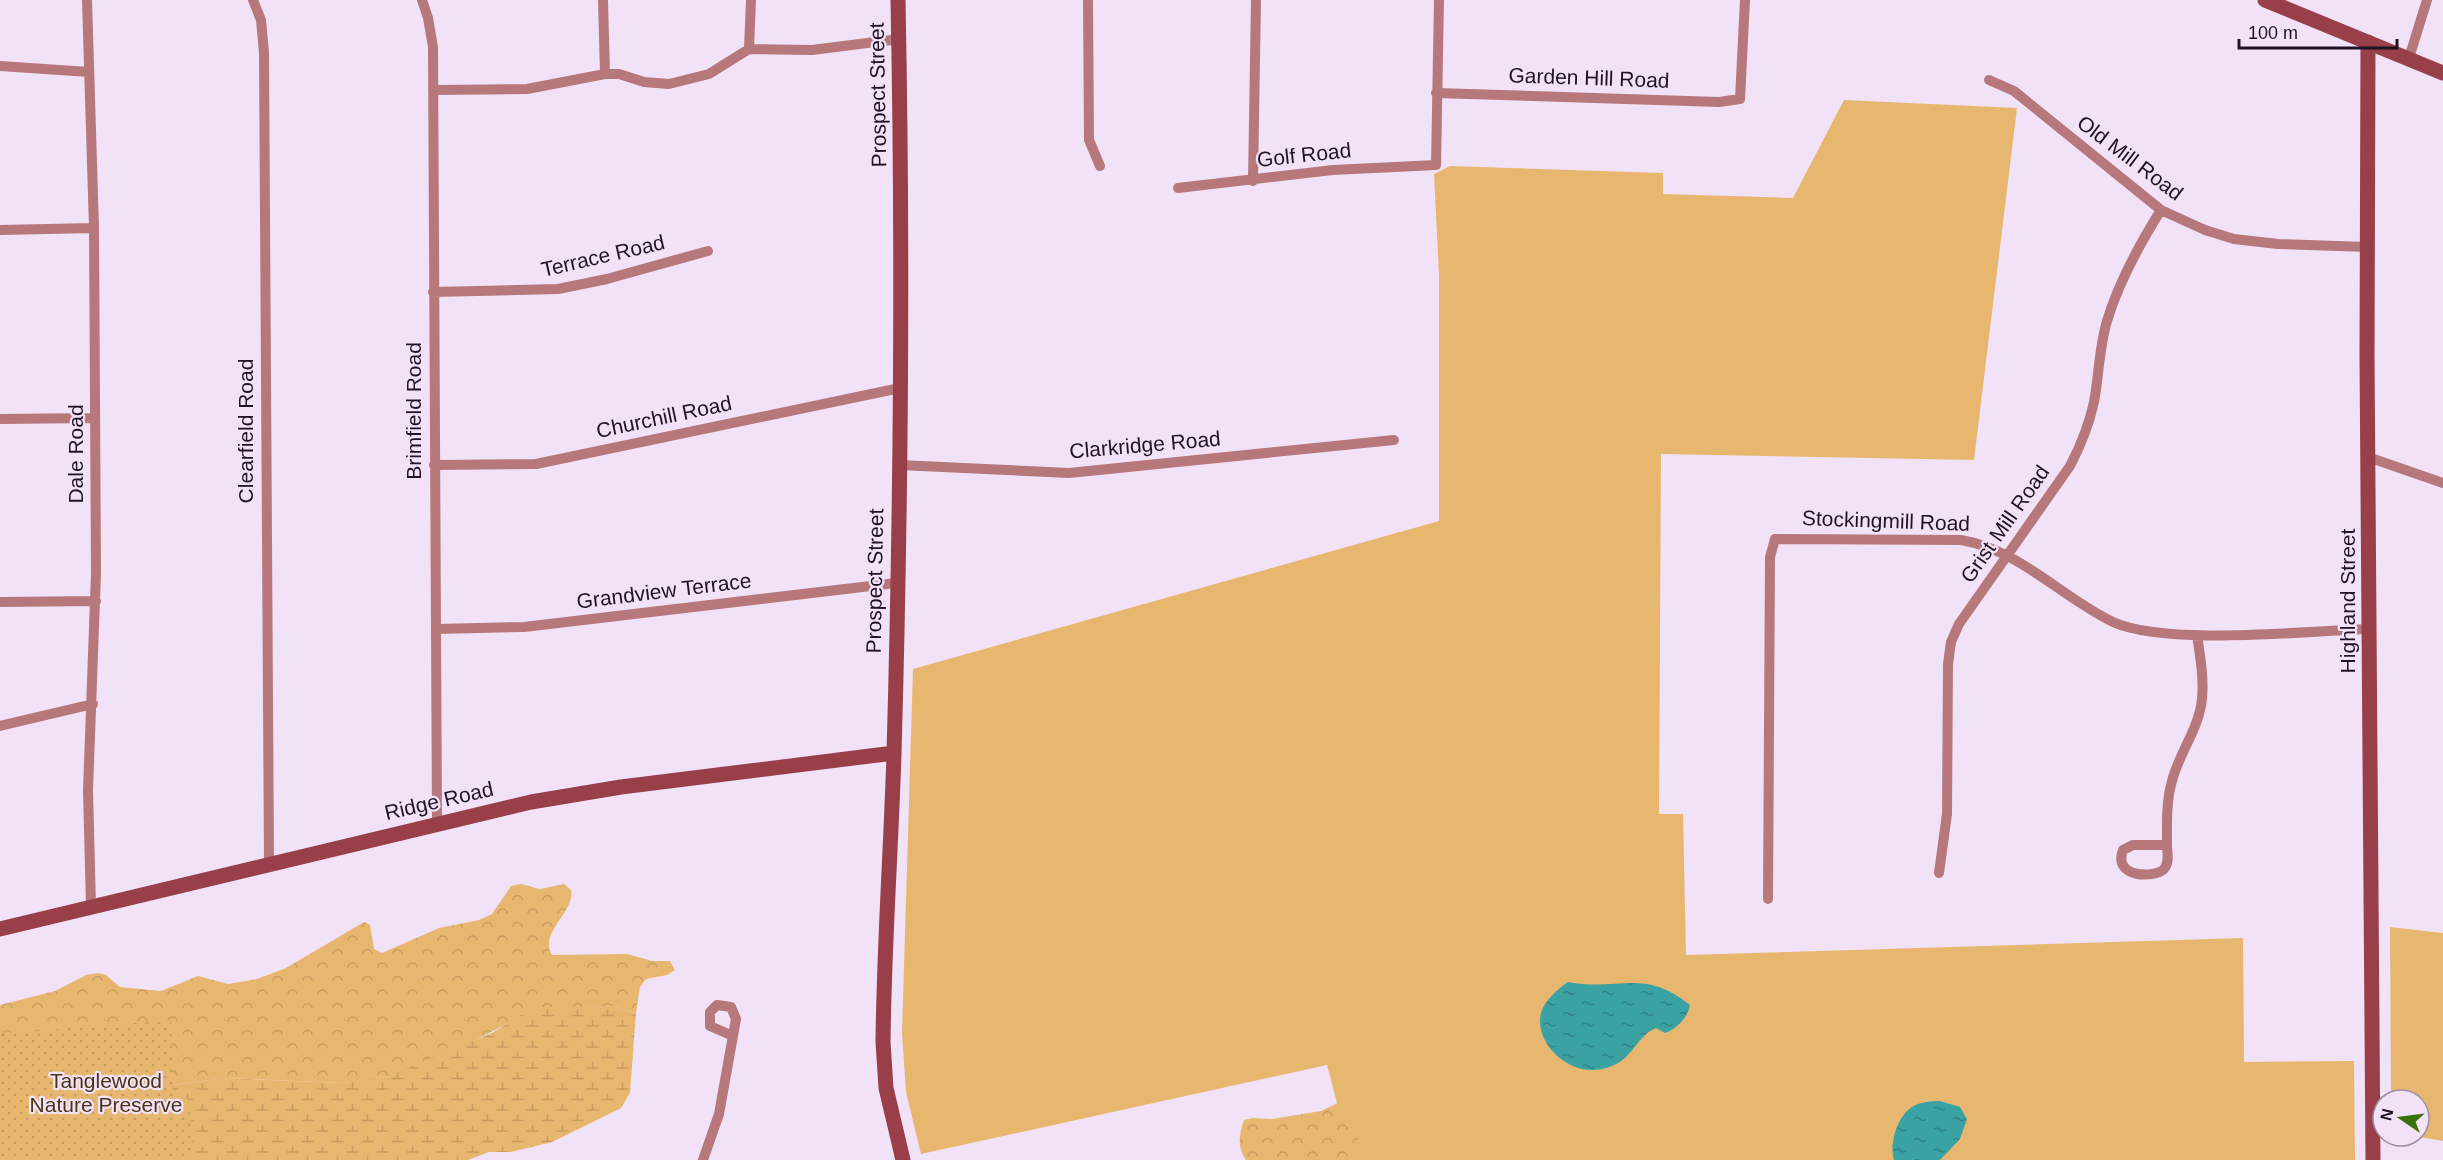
<svg xmlns="http://www.w3.org/2000/svg" width="2443" height="1160" font-family="Arial,sans-serif">
<defs>
<pattern id="forest-crowns" width="20" height="18" patternUnits="userSpaceOnUse" patternTransform="scale(1.5)"><rect width="20" height="18" fill="#e8b76f"/><path d="M2 6a3 3 0 1 1 6 0M12 15a3 3 0 1 1 6 0" fill="none" stroke="#c79c60"/></pattern>
<pattern id="wetland-marsh" width="20" height="14" patternUnits="userSpaceOnUse" patternTransform="scale(1.5)"><rect width="20" height="14" fill="#e8b76f"/><path d="M1 5h8M5 5V1M11 12h8M15 12V8" fill="none" stroke="#c79c60"/></pattern>
<pattern id="park-dots" width="8" height="8" patternUnits="userSpaceOnUse" patternTransform="scale(1.5)"><rect width="8" height="8" fill="#e8b76f"/><path d="M2 2h.1M6 6h.1" fill="none" stroke="#c79c60" stroke-width="1.8" stroke-linecap="round"/></pattern>
<pattern id="water-ripples" width="26" height="14" patternUnits="userSpaceOnUse" patternTransform="scale(1.5)"><rect width="26" height="14" fill="#3aa2a3"/><path d="M2 4q2-2 4 0t4 0M15 11q2-2 4 0t4 0" fill="none" stroke="#308385"/></pattern>
</defs>
<rect width="100%" height="100%" fill="#f1e2f8"/>
<path fill="#e8b76f" d="M 1844,100 L 2017,108 L 1974,460 L 1661,454 L 1659,814 L 1683,814 L 1686,955 L 2243,938 L 2244,1062 L 2354,1061 L 2355,1160 L 1352,1160 L 1327,1065 L 921,1154 L 906,1092 L 902,1033 L 913,669 L 1439,521 L 1439,275 L 1434,174 L 1450,166 L 1663,173 L 1663,194 L 1793,198 Z
M 2390,927 L 2443,933 L 2443,1141 L 2414,1136 L 2419,1136 L 2419,1100 L 2391,1100 Z"/>
<path fill="url(#forest-crowns)" d="M 521,884 L 540,889 L 564,884 L 571,890 C 576,911 538,933 552,955 L 627,954 L 652,961 L 670,961 L 675,970 L 667,975 L 646,979 L 640,987 L 636,1013 L 614,1006 L 538,1008 L 458,1049 L 394,1075 L 366,1081 L 343,1083 L 227,1078 L 171,1085 L 0,1160 L 0,1005 L 55,991 L 86,975 L 98,973 L 106,975 L 120,987 L 161,991 L 198,976 L 228,984 L 257,979 L 286,968 L 364,922 L 370,925 L 374,949 L 382,953 L 439,928 L 479,920 L 492,914 L 511,886 Z
M 1338,1103 L 1346,1108 L 1348,1123 L 1355,1129 L 1358,1138 L 1360,1160 L 1246,1160 C 1237,1147 1239,1134 1244,1120 L 1252,1118 L 1272,1119 L 1321,1111 Z"/>
<path fill="url(#wetland-marsh)" d="M 614,1006 L 636,1013 L 630,1093 L 621,1108 L 552,1142 L 511,1152 L 489,1152 L 468,1160 L 17,1160 L 171,1085 L 227,1078 L 343,1083 L 386,1077 L 492,1033 L 527,1011 L 542,1007 Z"/>
<path fill="url(#park-dots)" d="M 171,1020 L 173,1099 L 188,1099 L 194,1160 L 0,1160 L 0,1034 Z"/>
<path fill="url(#water-ripples)" d="M 1568,982 C 1620,992 1642,967 1690,1005 C 1688,1017 1677,1029 1665,1033 L 1656,1028 C 1633,1037 1634,1067 1594,1070 C 1566,1072 1534,1042 1541,1013 C 1544,1001 1558,989 1568,982 Z
M 1940,1101 L 1960,1107 L 1967,1119 L 1960,1139 L 1940,1160 L 1894,1160 C 1889,1145 1897,1116 1912,1107 C 1919,1102 1931,1101 1940,1101 Z"/>
<g fill="none" stroke-linecap="round" stroke-linejoin="round">
<path stroke="#b7787c" stroke-width="10" d="M 87,0 L 94,228 L 96,573 L 88,790 L 91,907
M 253,0 L 261,20 L 264,53 L 269,863
M 422,0 L 428,18 L 433,47 L 437,823
M 603,0 L 605,74
M 1088,0 L 1089,140 L 1100,166
M 749,49 L 751,0
M 2409,58 L 2427,0
M 0,66 L 89,72
M 1989,80 L 2014,91 L 2161,210 L 2205,230 L 2234,239 L 2278,244 L 2367,247
M 433,90 L 527,89 L 605,74 L 619,74 L 644,82 L 669,84 L 709,74 L 749,49 L 812,50 L 899,39
M 1436,93 L 1719,102 L 1740,99 L 1745,0
M 1253,181 L 1256,0
M 1178,188 L 1333,170 L 1436,165 L 1439,0
M 0,230 L 94,228
M 433,292 L 558,289 L 607,279 L 708,251
M 0,419 L 95,418
M 2368,457 L 2443,483
M 434,465 L 536,464 L 900,388
M 899,465 L 1069,473 L 1394,440
M 0,602 L 96,601
M 436,629 L 524,627 L 896,583
M 0,726 L 93,704
M 2167,845 C 2167,853 2170,862 2164,869 C 2156,878 2112,879 2123,850 L 2133,845 L 2167,845 C 2167,824 2166,802 2172,781 C 2179,753 2199,729 2202,699 C 2204,677 2200,656 2197,635
M 1939,873 L 1947,814 L 1948,664 L 1951,642 L 1959,624 L 2070,466 C 2081,445 2089,425 2094,402 C 2099,375 2099,348 2107,321 C 2119,281 2139,245 2161,210
M 1768,899 L 1770,557 L 1775,539 L 1961,540 C 2020,550 2061,597 2113,622 C 2166,646 2307,631 2369,629
M 703,1160 L 719,1114 L 736,1019 L 731,1007 L 717,1005 L 710,1012 L 710,1026 L 733,1036"/>
<path stroke="#993f49" stroke-width="15" d="M 898,0 C 903,251 901,503 894,754 C 891,850 884,946 883,1042 L 886,1088 L 903,1160
M 2265,0 L 2443,73
M 2368,42 L 2367,356 L 2373,1160
M 0,929 L 531,802 L 621,787 L 894,753"/>
</g>
<g text-anchor="middle" stroke-width="4.5" stroke-linejoin="round" paint-order="stroke">
<g font-size="21" fill="#201326" stroke="#f1e2f8">
<text transform="translate(1589 78) rotate(2)" y="7">Garden Hill Road</text>
<text transform="translate(878 95) rotate(-91)" y="7">Prospect Street</text>
<text transform="translate(1304 155) rotate(-6)" y="7">Golf Road</text>
<text transform="translate(2130 158) rotate(37)" y="7">Old Mill Road</text>
<text transform="translate(603 256) rotate(-13)" y="7">Terrace Road</text>
<text transform="translate(414 411) rotate(-90)" y="7">Brimfield Road</text>
<text transform="translate(664 417) rotate(-12)" y="7">Churchill Road</text>
<text transform="translate(246 431) rotate(-90)" y="7">Clearfield Road</text>
<text transform="translate(1145 445) rotate(-5)" y="7">Clarkridge Road</text>
<text transform="translate(76 454) rotate(-90)" y="7">Dale Road</text>
<text transform="translate(1886 521) rotate(2)" y="7">Stockingmill Road</text>
<text transform="translate(2005 524) rotate(-55)" y="7">Grist Mill Road</text>
<text transform="translate(875 581) rotate(-89)" y="7">Prospect Street</text>
<text transform="translate(664 591) rotate(-7)" y="7">Grandview Terrace</text>
<text transform="translate(2348 601) rotate(-90)" y="7">Highland Street</text>
<text transform="translate(439 801) rotate(-13)" y="7">Ridge Road</text>
</g>
<g font-size="21" fill="#4b3512" stroke="#f1e2f8">
<text x="106" y="1088">Tanglewood<tspan x="106" dy="24">Nature Preserve</tspan></text>
</g>
</g>
<g transform="translate(2401 1118) rotate(284)"><circle r="28" fill="#f1e2f8" stroke="#9d8fa4" stroke-width="1.5"/>
<path d="M0-4.5L10 22L0 15L-10 22Z" fill="#377306"/>
<text y="-9" font-size="16" font-weight="bold" text-anchor="middle" fill="#201326">N</text>
</g>
<path d="M2239 39v9h158v-9" fill="none" stroke="#201326" stroke-width="3"/>
<text x="2248" y="39" font-size="18" fill="#201326" stroke="#f1e2f8" stroke-width="4.5" paint-order="stroke">100 m</text>
</svg>
